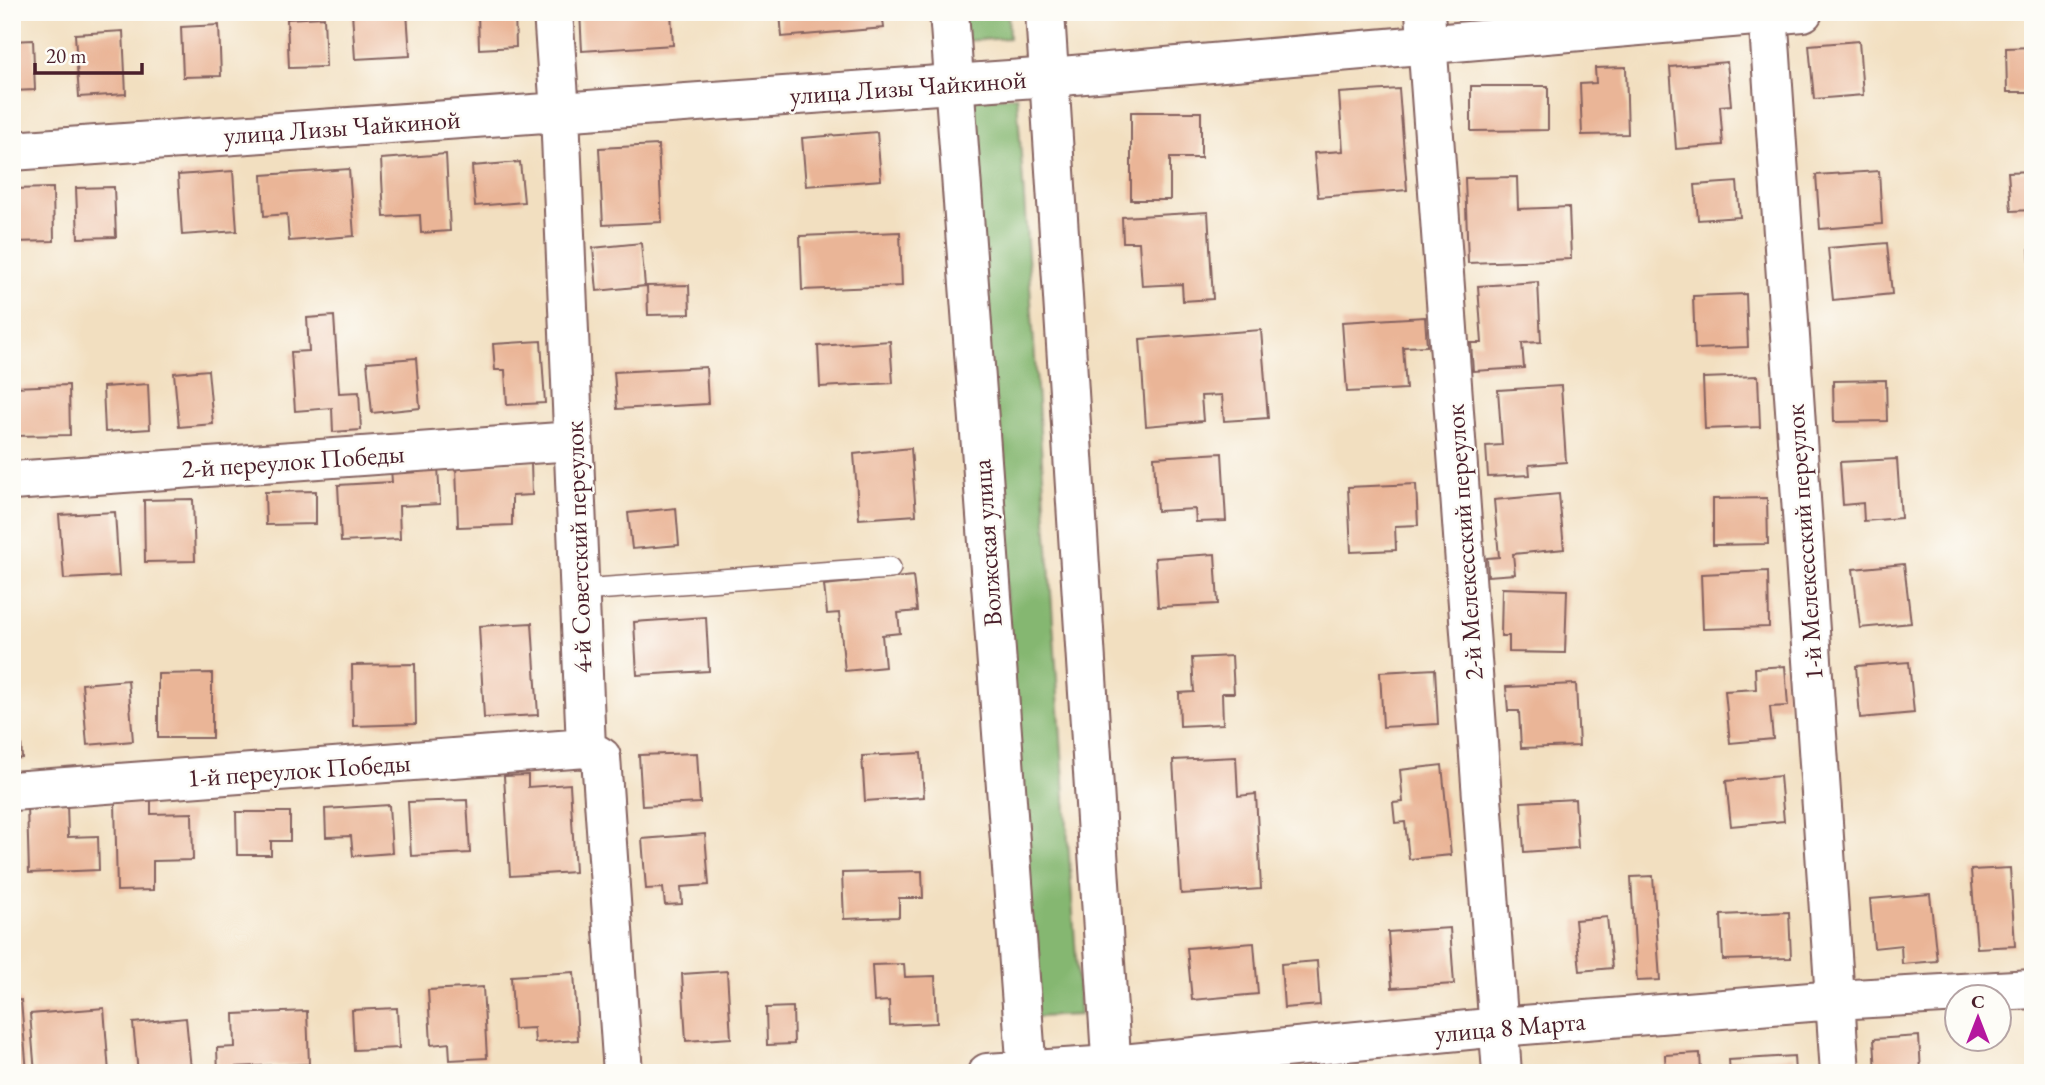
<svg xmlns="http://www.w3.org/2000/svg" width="2045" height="1085" font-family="'EB Garamond',serif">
<rect width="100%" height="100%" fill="#fdfcf7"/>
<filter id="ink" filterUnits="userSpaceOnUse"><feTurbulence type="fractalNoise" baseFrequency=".0143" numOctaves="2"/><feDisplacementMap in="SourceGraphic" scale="14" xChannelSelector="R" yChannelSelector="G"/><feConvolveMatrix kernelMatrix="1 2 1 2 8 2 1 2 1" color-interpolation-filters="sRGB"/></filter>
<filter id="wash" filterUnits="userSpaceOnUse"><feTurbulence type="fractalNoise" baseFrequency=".00686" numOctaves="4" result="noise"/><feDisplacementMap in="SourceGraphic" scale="28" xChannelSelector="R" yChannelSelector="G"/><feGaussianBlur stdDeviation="1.57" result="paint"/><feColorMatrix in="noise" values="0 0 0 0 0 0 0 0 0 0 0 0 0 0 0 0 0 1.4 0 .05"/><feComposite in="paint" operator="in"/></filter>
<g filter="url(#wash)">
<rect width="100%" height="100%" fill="#f2dfc0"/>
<path fill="#85b771" stroke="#686b4e" stroke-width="2" d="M 961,12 L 1008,12 L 1009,38 L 963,41 Z
M 1017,96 L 1080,1015 L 1036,1017 L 971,99 Z"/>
<g id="blocks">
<path fill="#eab597" d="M 352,12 L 407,12 L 410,56 L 355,59 Z
M 478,12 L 515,12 L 516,47 L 479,49 Z
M 580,12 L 671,12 L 673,45 L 582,51 Z
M 780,12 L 882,12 L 884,28 L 782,37 Z
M 324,17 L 326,67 L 289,68 L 287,19 Z
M 219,25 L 221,76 L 183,77 L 181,27 Z
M 123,31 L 126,94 L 79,97 L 75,34 Z
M 33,40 L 35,90 L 12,91 L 12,41 Z
M 1859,41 L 1863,95 L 1814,99 L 1809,45 Z
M 2033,47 L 2033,92 L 2007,92 L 2006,48 Z
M 1727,62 L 1731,105 L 1720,106 L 1723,145 L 1676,149 L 1670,67 Z
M 1626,67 L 1628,134 L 1582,135 L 1580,84 L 1596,83 L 1595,68 Z
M 1471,86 L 1548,86 L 1548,130 L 1471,131 Z
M 1399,89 L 1407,190 L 1318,197 L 1314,153 L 1343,151 L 1339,93 Z
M 1131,112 L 1201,112 L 1201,158 L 1170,158 L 1170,200 L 1131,200 Z
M 877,132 L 881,180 L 806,186 L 802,138 Z
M 658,145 L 662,222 L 603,225 L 599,148 Z
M 446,154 L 450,231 L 421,233 L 420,215 L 384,217 L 381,159 Z
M 520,162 L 524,202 L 475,206 L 472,166 Z
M 349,169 L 354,236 L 289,241 L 287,214 L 264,216 L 262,175 Z
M 233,171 L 237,231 L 182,235 L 178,175 Z
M 1879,171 L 1882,224 L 1820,229 L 1816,175 Z
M 2033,171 L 2033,210 L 2011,211 L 2008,172 Z
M 1517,177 L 1518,209 L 1569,207 L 1571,259 L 1468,263 L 1465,178 Z
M 1737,182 L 1740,217 L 1698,220 L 1695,185 Z
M 114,187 L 116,237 L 78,238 L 76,188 Z
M 53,188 L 54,241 L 12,242 L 12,189 Z
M 1208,212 L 1213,299 L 1183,301 L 1182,284 L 1142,286 L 1139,242 L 1123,242 L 1122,217 Z
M 900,232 L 902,286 L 802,290 L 800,236 Z
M 641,243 L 645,286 L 597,291 L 593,248 Z
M 1887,243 L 1892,294 L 1833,300 L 1828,248 Z
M 2029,246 L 2033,246 L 2033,281 L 2031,281 Z
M 1538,282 L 1541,342 L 1522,343 L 1524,368 L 1473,371 L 1471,343 L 1482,343 L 1478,286 Z
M 689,285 L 690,314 L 648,315 L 647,286 Z
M 1746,294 L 1748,347 L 1695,349 L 1693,296 Z
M 334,316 L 339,393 L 359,392 L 361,430 L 333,432 L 332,408 L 295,411 L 291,352 L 309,351 L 307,318 Z
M 1425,317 L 1427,346 L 1403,347 L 1406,389 L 1347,392 L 1342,322 Z
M 1261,330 L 1268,418 L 1224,421 L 1222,395 L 1201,396 L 1203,421 L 1146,426 L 1140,339 Z
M 541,341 L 545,403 L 507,405 L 505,370 L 495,370 L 493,344 Z
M 890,341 L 893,383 L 820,387 L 818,346 Z
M 416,358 L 420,408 L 372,413 L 367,362 Z
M 706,367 L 708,404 L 617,409 L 614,372 Z
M 208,370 L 213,424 L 179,427 L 174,373 Z
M 1758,376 L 1760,427 L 1705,429 L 1703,378 Z
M 1886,380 L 1887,421 L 1834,422 L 1833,381 Z
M 148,384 L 150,429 L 105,432 L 103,387 Z
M 69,385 L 70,435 L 12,436 L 12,387 Z
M 1561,386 L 1566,462 L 1529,465 L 1530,475 L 1488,477 L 1486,446 L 1502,445 L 1498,390 Z
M 911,448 L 916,515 L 859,519 L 854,454 Z
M 1222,453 L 1226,521 L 1196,522 L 1195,509 L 1157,511 L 1154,457 Z
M 1897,459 L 1901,518 L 1864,521 L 1863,503 L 1843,505 L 1840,462 Z
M 531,463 L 532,495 L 512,496 L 512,525 L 458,527 L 456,465 Z
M 438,466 L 440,504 L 399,506 L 400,539 L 341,542 L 338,485 L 392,482 L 391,468 Z
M 1416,484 L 1418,525 L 1395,526 L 1396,550 L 1351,552 L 1348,487 Z
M 316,491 L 316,524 L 266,525 L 265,492 Z
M 1559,494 L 1564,549 L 1513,554 L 1515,574 L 1488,576 L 1487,558 L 1499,557 L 1494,500 Z
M 1767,498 L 1768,544 L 1713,545 L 1713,499 Z
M 193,499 L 195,561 L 145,562 L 144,500 Z
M 676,508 L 679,545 L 632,549 L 628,513 Z
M 115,512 L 119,576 L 64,579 L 59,515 Z
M 1215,554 L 1218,604 L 1158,607 L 1155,558 Z
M 1904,564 L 1911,623 L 1860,628 L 1853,569 Z
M 1768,571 L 1769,627 L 1703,629 L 1701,574 Z
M 913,576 L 917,611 L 898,613 L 900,633 L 882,635 L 885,667 L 845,671 L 839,613 L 827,614 L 824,585 Z
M 1502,588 L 1567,590 L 1565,653 L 1509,652 L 1509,636 L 1501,636 Z
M 706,617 L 709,671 L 637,675 L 634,622 Z
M 532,623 L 538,715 L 484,718 L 479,626 Z
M 1232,656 L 1234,693 L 1222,693 L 1223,724 L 1180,726 L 1179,693 L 1194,692 L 1192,658 Z
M 1909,662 L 1914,713 L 1860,718 L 1856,666 Z
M 415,664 L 416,724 L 353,726 L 352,665 Z
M 1785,666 L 1788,706 L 1770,707 L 1773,739 L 1730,743 L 1725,691 L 1756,689 L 1755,668 Z
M 1435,669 L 1438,724 L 1383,727 L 1380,672 Z
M 212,673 L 212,738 L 158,738 L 158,674 Z
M 128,680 L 133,741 L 87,745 L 82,684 Z
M 1576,684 L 1579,746 L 1521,748 L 1519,711 L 1508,711 L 1506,687 Z
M 18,690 L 22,758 L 12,759 L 12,691 Z
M 697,753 L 700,803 L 642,806 L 639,755 Z
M 921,753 L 924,797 L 865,801 L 862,756 Z
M 1236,757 L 1238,796 L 1256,794 L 1261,889 L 1181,894 L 1173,760 Z
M 1442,765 L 1451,855 L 1409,859 L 1405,822 L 1395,823 L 1393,803 L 1403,802 L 1400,770 Z
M 528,775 L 528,787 L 570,784 L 575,872 L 510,876 L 504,776 Z
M 1780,776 L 1784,821 L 1731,826 L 1726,781 Z
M 151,799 L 151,814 L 192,813 L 193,860 L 153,861 L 153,890 L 117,891 L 115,800 Z
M 1575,799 L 1578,848 L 1524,852 L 1521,802 Z
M 467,800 L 470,853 L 411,856 L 408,802 Z
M 67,803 L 68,837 L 98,836 L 99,870 L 29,873 L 27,805 Z
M 389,805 L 392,853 L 353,856 L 351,836 L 326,837 L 325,809 Z
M 236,812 L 290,812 L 290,841 L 271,841 L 271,855 L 237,855 Z
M 705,834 L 709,885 L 681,887 L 682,904 L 665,905 L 663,888 L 646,889 L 642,839 Z
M 2010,868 L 2015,946 L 1977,948 L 1971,870 Z
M 922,871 L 923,898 L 899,898 L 899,917 L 844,919 L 842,873 Z
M 1653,876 L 1660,980 L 1637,981 L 1631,877 Z
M 1930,894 L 1937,961 L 1902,964 L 1901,945 L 1874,948 L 1870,899 Z
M 1789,912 L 1791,958 L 1723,960 L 1721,915 Z
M 1607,917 L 1612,968 L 1580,971 L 1575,920 Z
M 1450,928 L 1454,984 L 1392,988 L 1388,932 Z
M 1254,943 L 1258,994 L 1192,1000 L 1187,948 Z
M 1317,961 L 1320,1005 L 1284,1008 L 1281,964 Z
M 904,964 L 905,977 L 935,976 L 937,1023 L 890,1025 L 889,1001 L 874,1002 L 872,965 Z
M 727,971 L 731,1038 L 686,1041 L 682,974 Z
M 574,972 L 578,1040 L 535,1043 L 534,1028 L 514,1029 L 511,976 Z
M 483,987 L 487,1058 L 450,1060 L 449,1043 L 431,1045 L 428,990 Z
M 21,1000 L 27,1073 L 12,1073 L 12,1001 Z
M 793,1007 L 794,1044 L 767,1045 L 766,1008 Z
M 104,1008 L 109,1073 L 35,1073 L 30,1014 Z
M 397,1008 L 399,1048 L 354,1050 L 352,1010 Z
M 307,1011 L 309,1064 L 235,1067 L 235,1073 L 218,1073 L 217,1048 L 235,1047 L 234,1014 Z
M 186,1018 L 191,1069 L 138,1073 L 133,1023 Z
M 1919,1036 L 1921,1073 L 1876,1073 L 1874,1039 Z
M 1700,1053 L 1701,1073 L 1666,1073 L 1665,1055 Z
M 1794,1056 L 1795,1073 L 1730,1073 L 1729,1060 Z"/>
</g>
</g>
<g filter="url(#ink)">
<use href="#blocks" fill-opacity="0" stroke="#85625f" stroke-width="2"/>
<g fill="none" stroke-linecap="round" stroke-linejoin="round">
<defs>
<path id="lane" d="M 581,590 L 890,568"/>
<path id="street" d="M 553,12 L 560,112 L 586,748 L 601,757 L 623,1073
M 1425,12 L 1502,1073
M 1768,12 L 1840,1073
M 12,151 L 1050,77 L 1803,12
M 12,481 L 573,441
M 12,791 L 586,748
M 987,1073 L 1112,1065 L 1499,1027 L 1835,1000 L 2033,989"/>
<path id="secondary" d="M 949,12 L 1027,1073
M 1045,12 L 1112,1073"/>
</defs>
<use href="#lane" stroke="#85625f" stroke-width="24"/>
<use href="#street" stroke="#85625f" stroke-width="42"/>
<use href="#secondary" stroke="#85625f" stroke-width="42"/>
<use href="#lane" stroke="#fff" stroke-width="21"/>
<use href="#street" stroke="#fff" stroke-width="38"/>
<use href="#secondary" stroke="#fff" stroke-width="38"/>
</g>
</g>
<g text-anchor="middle" stroke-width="5" stroke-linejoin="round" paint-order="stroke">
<g font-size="26" fill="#4a1f2b" stroke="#fdfcf7">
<text transform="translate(908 87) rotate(-4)" y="9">улица Лизы Чайкиной</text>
<text transform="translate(342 127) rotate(-4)" y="9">улица Лизы Чайкиной</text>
<text transform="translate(293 461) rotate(-4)" y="9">2-й переулок Победы</text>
<text transform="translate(1464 542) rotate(-94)" y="9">2-й Мелекесский переулок</text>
<text transform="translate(1804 542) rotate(-94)" y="9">1-й Мелекесский переулок</text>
<text transform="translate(987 543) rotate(-94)" y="9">Волжская улица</text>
<text transform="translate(578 547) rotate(-92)" y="9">4-й Советский переулок</text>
<text transform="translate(299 770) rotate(-4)" y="9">1-й переулок Победы</text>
<text transform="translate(1510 1027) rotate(-5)" y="9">улица 8 Марта</text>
</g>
</g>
<rect width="2045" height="1085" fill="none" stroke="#fdfcf7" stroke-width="42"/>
<g transform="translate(1978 1018)"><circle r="33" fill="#fdfcf7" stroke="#b5a4a5" stroke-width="2"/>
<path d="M0-5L12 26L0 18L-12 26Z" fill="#b5179e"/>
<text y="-10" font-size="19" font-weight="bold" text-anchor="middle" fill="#4a1f2b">С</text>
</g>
<path d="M35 63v10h107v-10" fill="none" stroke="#4a1f2b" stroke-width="3.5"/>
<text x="46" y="63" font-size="21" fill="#4a1f2b" stroke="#fdfcf7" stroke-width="5" paint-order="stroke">20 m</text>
</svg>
